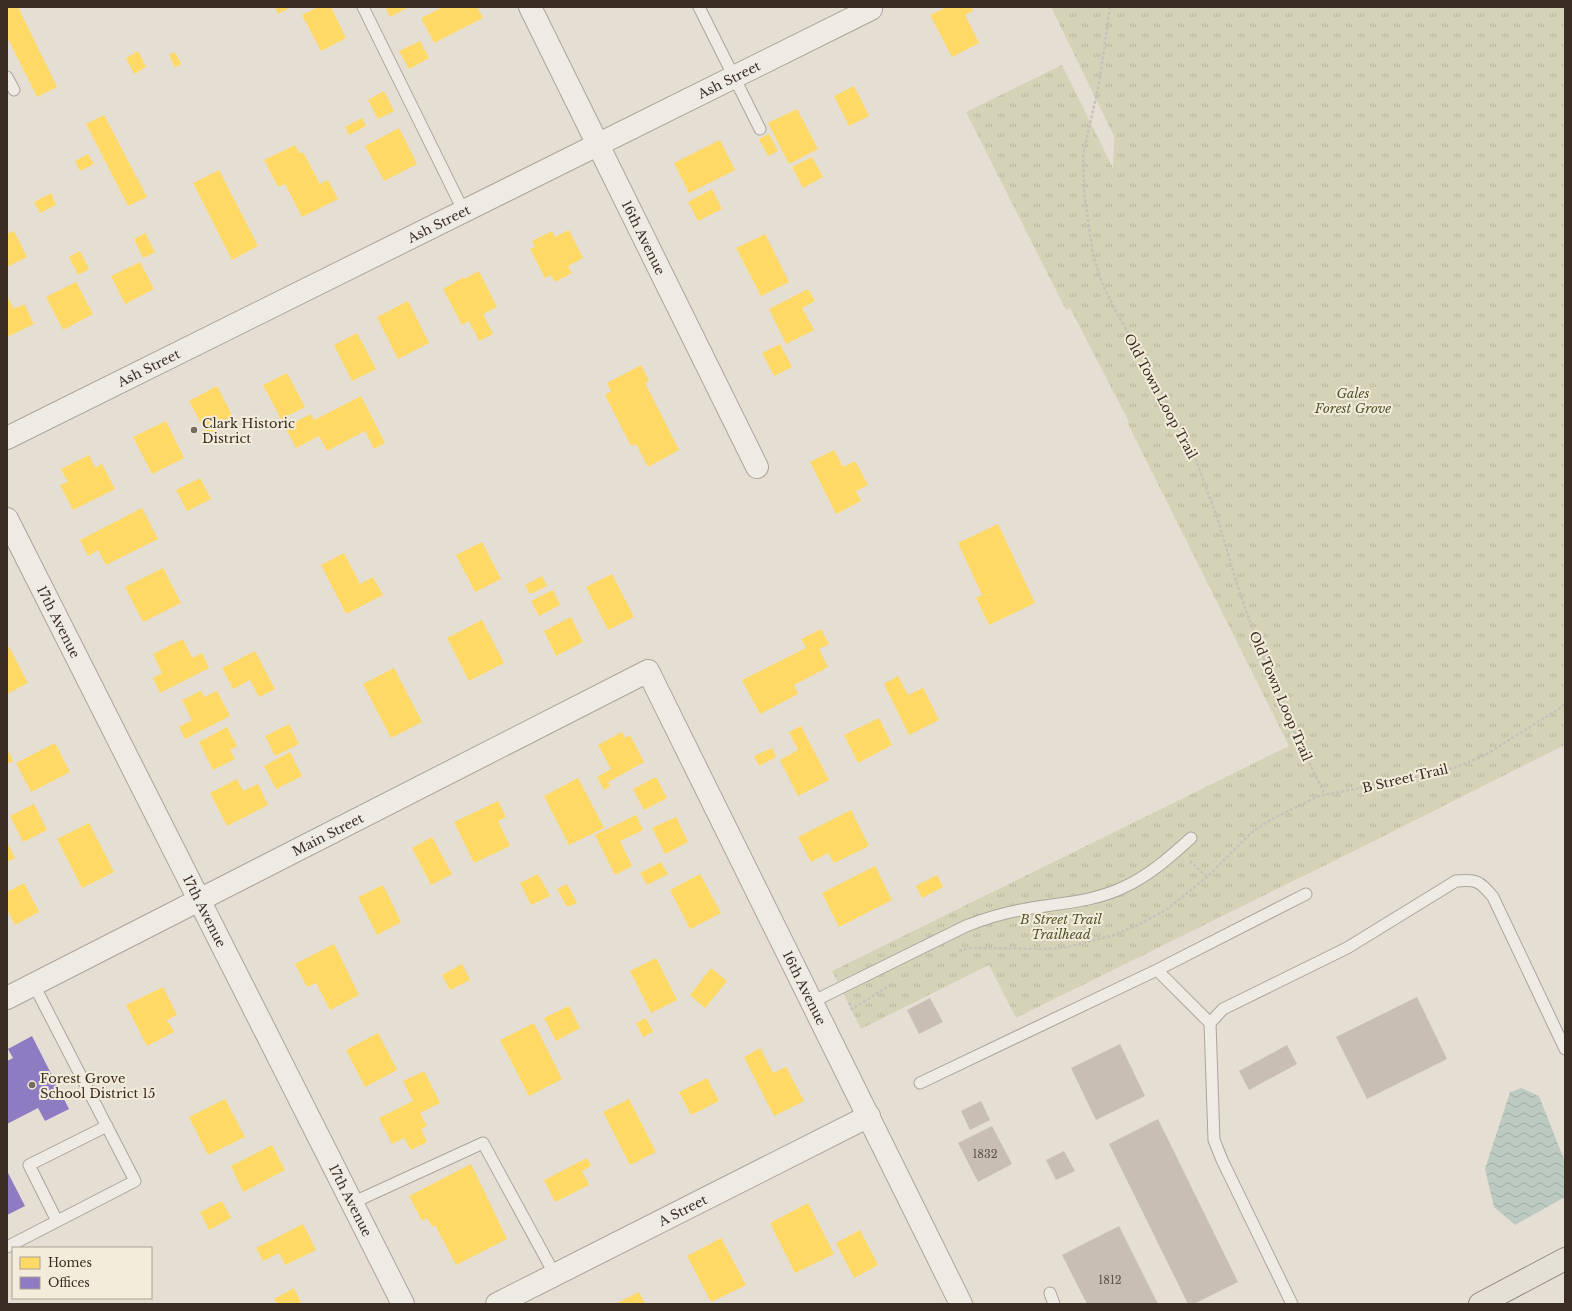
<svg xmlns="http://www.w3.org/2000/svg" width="1572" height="1311" font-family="'Libre Baskerville',serif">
<defs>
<pattern id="grass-tufts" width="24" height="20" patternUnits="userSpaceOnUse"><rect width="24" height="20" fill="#d4d3b7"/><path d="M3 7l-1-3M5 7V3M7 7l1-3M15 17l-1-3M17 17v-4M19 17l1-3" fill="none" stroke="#b7b59d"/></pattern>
<pattern id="water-waves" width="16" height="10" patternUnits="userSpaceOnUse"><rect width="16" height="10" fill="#bccac2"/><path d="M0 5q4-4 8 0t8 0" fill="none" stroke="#a2aea6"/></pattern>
</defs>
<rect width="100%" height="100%" fill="#e5dfd3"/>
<path fill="url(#grass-tufts)" d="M 1051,7 L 1565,7 L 1565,745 L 1344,856 L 1016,1018 L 989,965 L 861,1029 L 832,971 L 1289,746 L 1128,424 L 1129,422 L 1070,308 L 1066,310 L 966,112 L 1062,65 L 1113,168 L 1114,136 Z"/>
<path fill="url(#water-waves)" d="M 1522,1088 L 1539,1096 L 1565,1162 L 1565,1197 L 1515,1225 L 1494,1207 L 1485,1169 L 1510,1092 Z"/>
<path fill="#ffd966" d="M 7,7 L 18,7 L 57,87 L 37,97 L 7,37 Z
M 275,7 L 291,7 L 278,14 Z
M 318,7 L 331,7 L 346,38 L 321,51 L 302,15 Z
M 385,7 L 409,7 L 390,17 Z
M 443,7 L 477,7 L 483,18 L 434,43 L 421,18 Z
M 947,7 L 971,7 L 973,11 L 965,15 L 979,43 L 952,57 L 930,15 Z
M 420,41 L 429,58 L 409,69 L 399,51 Z
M 138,51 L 146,67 L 134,74 L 126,58 Z
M 175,52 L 181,64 L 175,68 L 169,55 Z
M 854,86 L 869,116 L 849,126 L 834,96 Z
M 384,91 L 394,111 L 378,119 L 368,100 Z
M 797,109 L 818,149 L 789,164 L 768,123 Z
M 104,115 L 147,197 L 128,206 L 86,124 Z
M 362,118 L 366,126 L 349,135 L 345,127 Z
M 399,128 L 417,164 L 384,181 L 365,146 Z
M 769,134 L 778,151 L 768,156 L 759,139 Z
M 720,140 L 735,170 L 689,193 L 674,163 Z
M 295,145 L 300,154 L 303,152 L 320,184 L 328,180 L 338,199 L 302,217 L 285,184 L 278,187 L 264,160 Z
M 88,154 L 94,164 L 80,171 L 75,161 Z
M 812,157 L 823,177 L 803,188 L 792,167 Z
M 219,170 L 258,246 L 232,260 L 193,183 Z
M 712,189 L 722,209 L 698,221 L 688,202 Z
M 51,193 L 56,205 L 40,213 L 34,202 Z
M 569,230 L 583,258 L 568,266 L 572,273 L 555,282 L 551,275 L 545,278 L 530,249 L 535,247 L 532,241 L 552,231 L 555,237 Z
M 14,231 L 27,257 L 7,267 L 7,234 Z
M 145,233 L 155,252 L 143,258 L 134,239 Z
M 765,234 L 789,282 L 761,296 L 736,248 Z
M 80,251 L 89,269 L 78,275 L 69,257 Z
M 140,262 L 154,289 L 125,304 L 111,276 Z
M 479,271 L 497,307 L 483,314 L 493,334 L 479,341 L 469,321 L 462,325 L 443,289 L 464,277 L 464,279 Z
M 76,282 L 93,314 L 63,330 L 46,297 Z
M 808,289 L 815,301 L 802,308 L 814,330 L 786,344 L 769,309 Z
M 7,296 L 14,309 L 24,304 L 34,324 L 7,337 Z
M 408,301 L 429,343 L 398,359 L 377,317 Z
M 357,333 L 376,369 L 352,381 L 334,345 Z
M 780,344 L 792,367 L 774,376 L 762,353 Z
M 641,365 L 649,381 L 645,383 L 679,450 L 648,467 L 636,444 L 631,446 L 605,395 L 611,391 L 607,383 Z
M 287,373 L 305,407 L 281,419 L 263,385 Z
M 217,386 L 235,421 L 207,435 L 189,401 Z
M 361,396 L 385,443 L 374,449 L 365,431 L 327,451 L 319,436 L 296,448 L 285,427 L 311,414 L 314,420 Z
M 166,421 L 184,458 L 152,474 L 133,437 Z
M 834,450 L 843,467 L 855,461 L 868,485 L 856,491 L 861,501 L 836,514 L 810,462 Z
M 89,455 L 95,468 L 102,464 L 115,489 L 73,510 L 60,485 L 68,482 L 61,469 Z
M 200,478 L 211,499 L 187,511 L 176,490 Z
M 142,508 L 158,539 L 106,565 L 98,550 L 88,556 L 80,540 Z
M 998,524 L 1035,603 L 989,625 L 976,598 L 982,595 L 958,543 Z
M 482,542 L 501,579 L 475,592 L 456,555 Z
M 344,553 L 360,584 L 373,577 L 383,595 L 346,614 L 321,565 Z
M 163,568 L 181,603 L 143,622 L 125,587 Z
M 612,574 L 634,617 L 608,630 L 586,587 Z
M 542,576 L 547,586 L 530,594 L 525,585 Z
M 553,590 L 560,605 L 539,616 L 531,601 Z
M 571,617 L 583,642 L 556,656 L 544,631 Z
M 482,620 L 504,663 L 469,681 L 447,638 Z
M 821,629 L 829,644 L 819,649 L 828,667 L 794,685 L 798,694 L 760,714 L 742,680 L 806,648 L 801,639 Z
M 183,639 L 192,658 L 202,653 L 209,668 L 160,693 L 153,678 L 162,673 L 153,654 Z
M 7,647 L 9,647 L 28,683 L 7,694 Z
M 255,651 L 275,689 L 259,697 L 250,680 L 233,689 L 222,668 Z
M 394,668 L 422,722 L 391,738 L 363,684 Z
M 898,676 L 908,695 L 923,688 L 939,720 L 909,735 L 884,684 Z
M 201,691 L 204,697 L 217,691 L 230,716 L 185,739 L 179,727 L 192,720 L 182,700 Z
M 879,718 L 892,745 L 858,763 L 844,735 Z
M 289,724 L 299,744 L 275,756 L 265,736 Z
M 801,726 L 829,780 L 798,796 L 780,760 L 798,750 L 789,732 Z
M 227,727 L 237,746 L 230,750 L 235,759 L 213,770 L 199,742 Z
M 622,732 L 625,738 L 630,735 L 644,762 L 608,782 L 610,786 L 604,790 L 597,777 L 611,769 L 598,745 Z
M 55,743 L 70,772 L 31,792 L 16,763 Z
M 772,748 L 776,757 L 759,766 L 754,756 Z
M 7,749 L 13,761 L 7,764 Z
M 290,752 L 302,776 L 276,789 L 264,766 Z
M 656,777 L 667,798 L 644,810 L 633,789 Z
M 578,778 L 604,828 L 569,845 L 544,796 Z
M 237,779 L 243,791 L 258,784 L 268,805 L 227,826 L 210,793 Z
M 498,801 L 506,817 L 498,821 L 510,846 L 474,863 L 454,822 Z
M 34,804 L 47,830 L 23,842 L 10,816 Z
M 851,810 L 869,846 L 834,863 L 828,853 L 811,862 L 798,837 Z
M 636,815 L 643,830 L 620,841 L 632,866 L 615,875 L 595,835 Z
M 676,817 L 688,842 L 665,854 L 652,828 Z
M 89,823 L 114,872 L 82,888 L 57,839 Z
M 432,837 L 452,874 L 431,885 L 412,848 Z
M 7,842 L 15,858 L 7,862 Z
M 661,862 L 668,874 L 647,885 L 640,873 Z
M 875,866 L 892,900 L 839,927 L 822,893 Z
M 538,874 L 550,896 L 531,905 L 520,883 Z
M 700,874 L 721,913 L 690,929 L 670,890 Z
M 937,875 L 943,887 L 922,898 L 916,886 Z
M 24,883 L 39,912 L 15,925 L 7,910 L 7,892 Z
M 567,884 L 577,903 L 567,907 L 557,889 Z
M 383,885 L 401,922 L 377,935 L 358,897 Z
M 334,944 L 359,995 L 330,1010 L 316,983 L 307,987 L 295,964 Z
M 656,958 L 677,1000 L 651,1013 L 630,971 Z
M 462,964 L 470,980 L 450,990 L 442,975 Z
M 711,968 L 727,981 L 705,1008 L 690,995 Z
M 163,987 L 177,1015 L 167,1020 L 174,1032 L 147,1046 L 126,1005 Z
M 569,1006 L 580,1028 L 556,1041 L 544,1018 Z
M 646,1018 L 653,1032 L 643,1037 L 636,1023 Z
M 534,1023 L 562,1079 L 529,1096 L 500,1040 Z
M 378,1033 L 397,1070 L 365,1087 L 346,1050 Z
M 760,1048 L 773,1073 L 786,1067 L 804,1101 L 774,1116 L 744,1057 Z
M 424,1071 L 440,1103 L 420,1113 L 427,1126 L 421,1129 L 427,1142 L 411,1150 L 404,1138 L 392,1144 L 379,1118 L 413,1101 L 403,1081 Z
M 707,1078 L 719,1101 L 691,1115 L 679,1092 Z
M 225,1099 L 245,1137 L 208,1155 L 189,1117 Z
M 629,1099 L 656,1152 L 630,1165 L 603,1112 Z
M 272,1145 L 285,1170 L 243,1192 L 231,1166 Z
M 587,1158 L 591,1166 L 582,1171 L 589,1185 L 555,1202 L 544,1180 Z
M 471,1164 L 507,1239 L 456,1265 L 435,1225 L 432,1227 L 427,1218 L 422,1221 L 409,1196 Z
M 222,1201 L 231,1218 L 209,1230 L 200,1212 Z
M 808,1203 L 834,1254 L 795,1273 L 770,1223 Z
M 303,1224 L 316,1250 L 285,1265 L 279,1253 L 263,1261 L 256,1248 Z
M 860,1230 L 878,1265 L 854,1278 L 836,1243 Z
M 721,1238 L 746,1285 L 711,1302 L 687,1256 Z
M 294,1288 L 301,1302 L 296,1304 L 277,1304 L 274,1299 Z
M 639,1292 L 645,1304 L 615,1304 Z"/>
<path fill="#8e7cc3" d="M 32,1036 L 69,1109 L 45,1121 L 38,1108 L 7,1124 L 7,1061 L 13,1058 L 8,1049 Z
M 7,1171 L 25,1206 L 7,1215 Z"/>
<path fill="#c9beb4" d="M 1417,997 L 1447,1059 L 1367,1099 L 1336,1037 Z
M 930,998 L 943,1022 L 919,1034 L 907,1010 Z
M 1120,1044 L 1145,1096 L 1096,1120 L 1071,1068 Z
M 1287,1045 L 1297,1064 L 1249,1090 L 1239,1071 Z
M 981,1101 L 990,1120 L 970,1130 L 961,1111 Z
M 1158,1119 L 1238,1282 L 1194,1304 L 1188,1304 L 1109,1144 Z
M 992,1126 L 1012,1164 L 978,1182 L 958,1143 Z
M 1064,1151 L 1075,1171 L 1056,1180 L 1046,1160 Z
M 1119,1226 L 1158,1304 L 1087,1304 L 1062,1255 Z"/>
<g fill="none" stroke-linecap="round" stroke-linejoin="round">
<defs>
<path id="service" d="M 363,7 L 464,212
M 699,7 L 760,129
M 7,77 L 14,90
M 1157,970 L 1210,1023
M 812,1002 L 966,926 C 984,919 1002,913 1021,910 C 1055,903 1090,903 1122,888 C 1149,876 1170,857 1191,838
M 920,1083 L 1157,970 L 1306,894
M 352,1203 L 483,1143 L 555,1275
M 57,1221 L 29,1165 L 107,1126
M 7,1247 L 135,1181 L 34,985
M 1050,1293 L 1054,1304
M 1292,1304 L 1222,1160 L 1214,1140 L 1210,1023 L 1223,1009 L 1347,948 L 1456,881 C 1476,879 1480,881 1493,897 L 1565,1049"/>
<g id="minor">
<path id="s1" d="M 530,7 L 757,467"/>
<path id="s2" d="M 7,438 L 871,9 L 870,7"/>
<path id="s3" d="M 7,519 L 403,1304"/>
<path id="s4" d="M 7,998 L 648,671 L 961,1304"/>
<path id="s5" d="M 497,1304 L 869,1116"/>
</g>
<path id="primary" d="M 1480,1304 L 1565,1259"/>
</defs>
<use href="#service" stroke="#aba49b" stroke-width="13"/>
<use href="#minor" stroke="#aba49b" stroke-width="24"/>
<use href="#primary" stroke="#918a82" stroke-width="24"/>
<path stroke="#c6c2bb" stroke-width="2.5" stroke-dasharray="3 2" stroke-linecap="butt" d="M 1110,7 L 1099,84 L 1083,155 L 1084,192 L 1093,255 L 1102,283 L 1114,308 L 1160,389 L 1193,452 L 1218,520 L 1238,587 L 1258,645 L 1292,727 L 1325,795
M 1190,861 L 1207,877
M 959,951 L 971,948 L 1048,949 L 1068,947 L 1114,935 L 1138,925 L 1166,910 L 1207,877 L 1252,832 L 1270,820 L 1319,796 L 1436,773 L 1462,765 L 1485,755 L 1565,705
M 849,1003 L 852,1009 L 892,984"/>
<use href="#service" stroke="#eeeae4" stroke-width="11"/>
<use href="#minor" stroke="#eeeae4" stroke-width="22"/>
<use href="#primary" stroke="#e5e0d6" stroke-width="22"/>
</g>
<g fill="#766b61" stroke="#f4ecdb" stroke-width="1.5">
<circle cx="194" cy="430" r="4"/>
<circle cx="32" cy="1085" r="4"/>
</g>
<g text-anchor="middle" stroke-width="4" stroke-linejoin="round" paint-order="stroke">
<g font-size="11" fill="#5e5147">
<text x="985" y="1158">1832</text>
<text x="1110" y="1284">1812</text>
</g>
<g font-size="13" fill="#3a2d23" stroke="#f4ecdb">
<text dy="5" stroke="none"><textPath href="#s2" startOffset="806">Ash Street</textPath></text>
<text dy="5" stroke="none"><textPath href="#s2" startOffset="482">Ash Street</textPath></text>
<text dy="5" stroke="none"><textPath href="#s1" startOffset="257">16th Avenue</textPath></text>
<text dy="5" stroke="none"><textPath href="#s2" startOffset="158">Ash Street</textPath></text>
<text transform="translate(1161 396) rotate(62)" y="5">Old Town Loop Trail</text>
<text dy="5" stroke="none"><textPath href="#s3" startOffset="115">17th Avenue</textPath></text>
<text transform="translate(1281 696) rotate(67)" y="5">Old Town Loop Trail</text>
<text transform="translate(1405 778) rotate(-13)" y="5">B Street Trail</text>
<text dy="5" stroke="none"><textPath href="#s4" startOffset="360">Main Street</textPath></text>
<text dy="5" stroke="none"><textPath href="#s3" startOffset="439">17th Avenue</textPath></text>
<text dy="5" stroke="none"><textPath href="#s4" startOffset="1073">16th Avenue</textPath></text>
<text dy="5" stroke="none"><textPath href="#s3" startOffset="763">17th Avenue</textPath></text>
<text dy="5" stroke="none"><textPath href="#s5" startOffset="208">A Street</textPath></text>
</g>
<g font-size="13" font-style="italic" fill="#4c552b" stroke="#f4ecdb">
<text x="1353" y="398">Gales<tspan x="1353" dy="15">Forest Grove</tspan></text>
<text x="1061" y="924">B Street Trail<tspan x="1061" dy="15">Trailhead</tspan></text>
</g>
<g font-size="13" fill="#3a2d23" stroke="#f4ecdb" text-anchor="start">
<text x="202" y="428">Clark Historic<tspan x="202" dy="15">District</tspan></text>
<text x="40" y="1083">Forest Grove<tspan x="40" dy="15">School District 15</tspan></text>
</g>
</g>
<rect width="1572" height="1311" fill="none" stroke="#3a2d23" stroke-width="16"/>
<rect x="12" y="1247" width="140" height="52" fill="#f4ecdb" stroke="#aaa091"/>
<rect x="20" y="1257" width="20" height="12" fill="#ffd966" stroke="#aaa091"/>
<text x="48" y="1267" font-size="12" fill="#3a2d23">Homes</text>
<rect x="20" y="1277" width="20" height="12" fill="#8e7cc3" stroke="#aaa091"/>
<text x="48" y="1287" font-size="12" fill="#3a2d23">Offices</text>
</svg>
